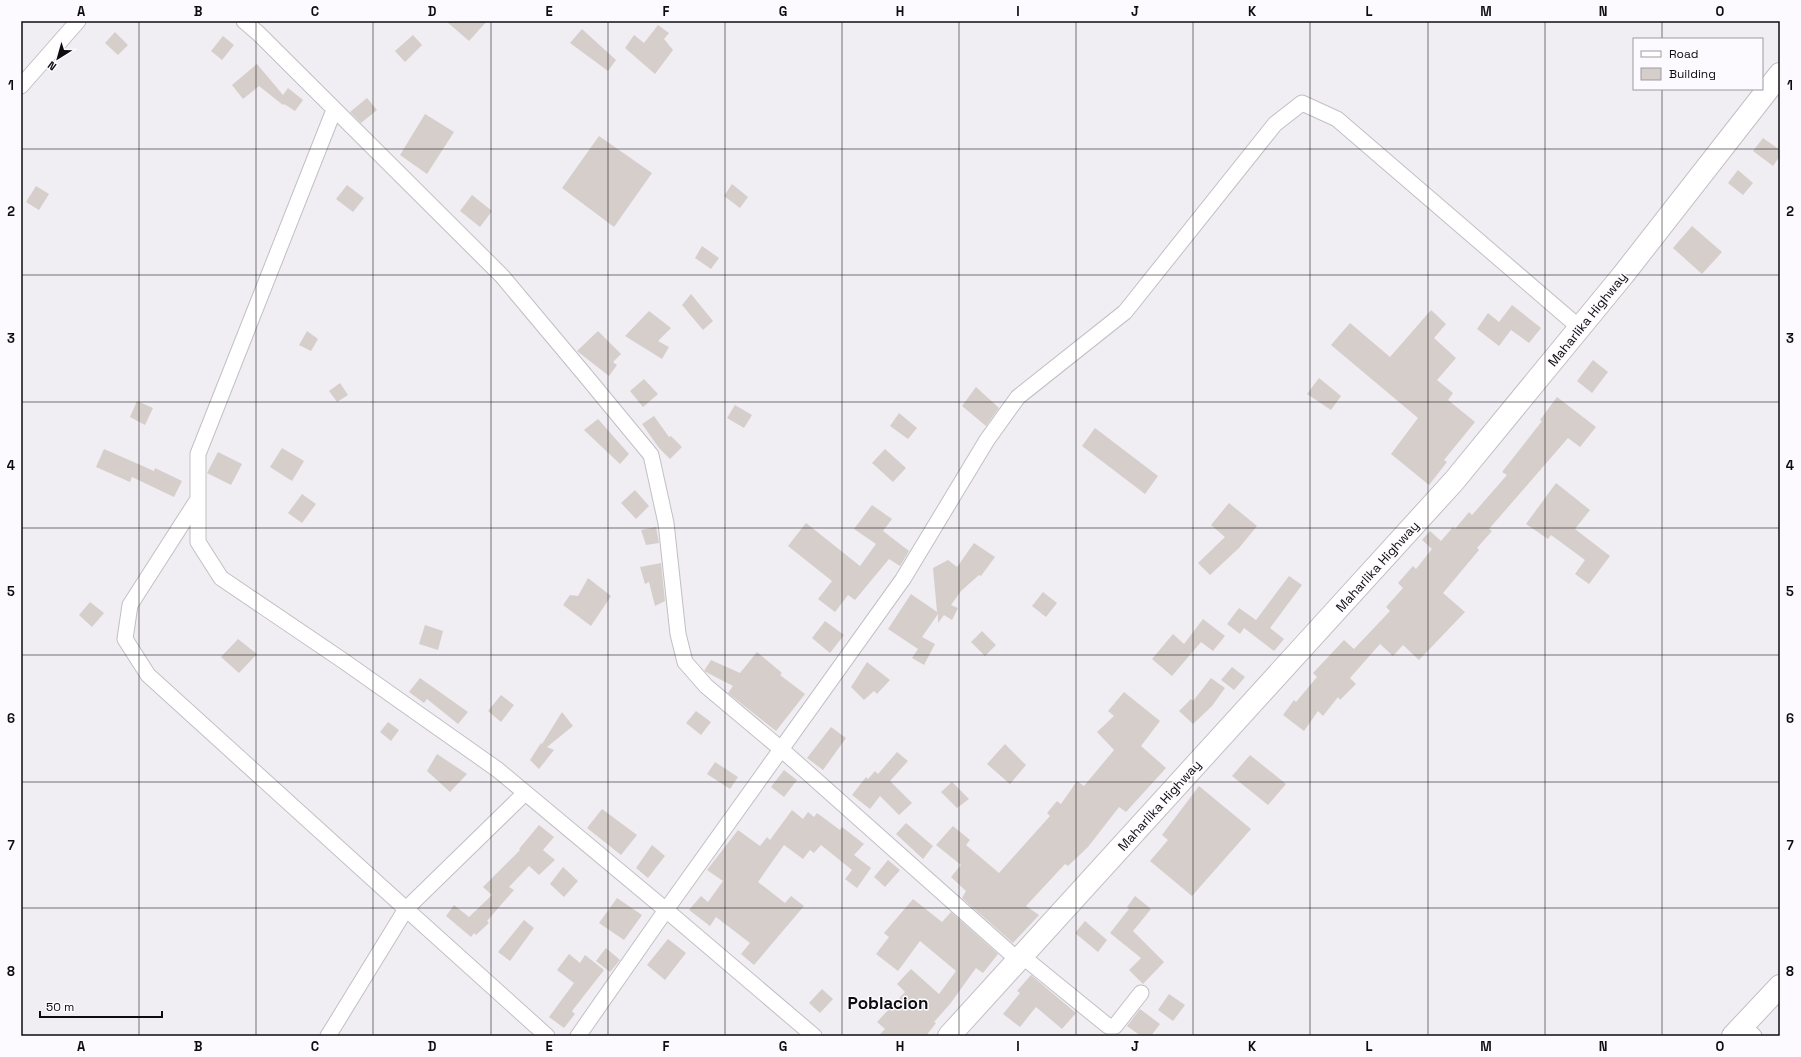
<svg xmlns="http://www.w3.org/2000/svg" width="1801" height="1057" font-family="'Space Grotesk',sans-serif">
<rect width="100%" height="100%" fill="#f0edf3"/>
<path fill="#d6cecb" d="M 446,21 L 487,21 L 469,41 Z
M 658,25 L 669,33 L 664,39 L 673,50 L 655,74 L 625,48 L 634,35 L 644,43 Z
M 582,29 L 616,60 L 608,71 L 570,43 Z
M 115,32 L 128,45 L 118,55 L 105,43 Z
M 413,35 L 422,45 L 405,62 L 395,51 Z
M 223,36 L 234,45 L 222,60 L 211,51 Z
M 257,64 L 283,95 L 288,88 L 303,100 L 295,111 L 284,104 L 283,105 L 259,86 L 243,99 L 232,85 Z
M 367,98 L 377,110 L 361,123 L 350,112 Z
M 425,114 L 454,132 L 427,174 L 400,155 Z
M 599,136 L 652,173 L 614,227 L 562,188 Z
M 1763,138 L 1780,150 L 1780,156 L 1773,166 L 1753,151 Z
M 1738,170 L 1753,183 L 1743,195 L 1728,183 Z
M 732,184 L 748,197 L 740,208 L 724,196 Z
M 347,185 L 364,198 L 353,212 L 336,199 Z
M 36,186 L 49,194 L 39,210 L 26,202 Z
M 472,195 L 492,211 L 480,227 L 460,211 Z
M 1692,226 L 1722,252 L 1702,274 L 1673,248 Z
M 702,246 L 719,258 L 711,269 L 695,258 Z
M 691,294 L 713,321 L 703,330 L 682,305 Z
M 1512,305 L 1541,328 L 1529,343 L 1511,330 L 1499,346 L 1477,329 L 1488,313 L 1499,322 Z
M 1431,310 L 1446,324 L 1434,338 L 1456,358 L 1437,380 L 1453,393 L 1448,400 L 1475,422 L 1444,460 L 1447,462 L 1429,485 L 1391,454 L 1418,418 L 1331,345 L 1350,323 L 1390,357 Z
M 649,311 L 671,328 L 658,341 L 669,347 L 662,359 L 625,336 Z
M 307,331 L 318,339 L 311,351 L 299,345 Z
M 598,331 L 621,354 L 613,362 L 617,365 L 609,376 L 577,351 Z
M 1593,360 L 1608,372 L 1592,393 L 1577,381 Z
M 1319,378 L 1341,396 L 1331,410 L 1307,394 Z
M 644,379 L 658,394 L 643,407 L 630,391 Z
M 340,383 L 348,395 L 337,402 L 329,391 Z
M 976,387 L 999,408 L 986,426 L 962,406 Z
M 1557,397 L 1596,427 L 1580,447 L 1568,438 L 1489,529 L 1492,531 L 1477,548 L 1479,550 L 1443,593 L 1465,612 L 1419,660 L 1403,645 L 1393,656 L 1380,644 L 1350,678 L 1356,684 L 1340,700 L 1338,697 L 1323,716 L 1318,711 L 1304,731 L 1283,715 L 1294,700 L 1296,702 L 1317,677 L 1313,673 L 1344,640 L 1354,649 L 1390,611 L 1386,607 L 1403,588 L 1398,583 L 1413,566 L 1416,569 L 1432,549 L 1422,540 L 1430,531 L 1441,541 L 1453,527 L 1455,529 L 1469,512 L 1472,515 L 1507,475 L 1502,472 L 1542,421 L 1540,420 Z
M 137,401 L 153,408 L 145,425 L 130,417 Z
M 735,405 L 752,415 L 744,428 L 727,418 Z
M 899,413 L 917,428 L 908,439 L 890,426 Z
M 654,416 L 669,437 L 671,436 L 682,447 L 670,459 L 659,448 L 642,424 Z
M 598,419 L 629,454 L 620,464 L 584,430 Z
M 1095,428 L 1158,476 L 1145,494 L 1082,446 Z
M 282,448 L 304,461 L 292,481 L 270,467 Z
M 104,449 L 154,471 L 155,468 L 182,481 L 174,497 L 132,477 L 130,482 L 96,467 Z
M 885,449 L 906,468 L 893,482 L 872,463 Z
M 218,452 L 242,464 L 231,485 L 207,473 Z
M 1556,483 L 1590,510 L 1575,529 L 1610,556 L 1589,584 L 1575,574 L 1585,560 L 1551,535 L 1548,539 L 1526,524 Z
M 635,490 L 649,506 L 636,519 L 621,503 Z
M 302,494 L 316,504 L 302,523 L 288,513 Z
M 1229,503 L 1257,526 L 1239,548 L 1210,575 L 1198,563 L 1225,537 L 1211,525 Z
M 872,505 L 892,519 L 883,531 L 909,551 L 900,566 L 889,559 L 855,600 L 848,595 L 835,612 L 818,599 L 832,581 L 788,546 L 806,523 L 860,566 L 876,544 L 854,529 Z
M 656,527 L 659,543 L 646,545 L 641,530 Z
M 974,543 L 995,557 L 981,576 L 979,575 L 961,591 L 951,605 L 958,608 L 952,620 L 944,615 L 938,623 L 938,614 L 922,637 L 935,644 L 924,665 L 912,658 L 918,649 L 888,629 L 911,594 L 937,612 L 933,568 L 948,560 L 957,567 Z
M 661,563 L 665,601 L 655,606 L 649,582 L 645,584 L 640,567 Z
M 1289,576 L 1302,585 L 1270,628 L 1284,639 L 1274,651 L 1244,628 L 1240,634 L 1227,624 L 1239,608 L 1256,620 Z
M 588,578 L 611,596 L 591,626 L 563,605 L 570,595 L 578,596 Z
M 1043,592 L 1057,603 L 1046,617 L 1032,606 Z
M 90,602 L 104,613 L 92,627 L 79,615 Z
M 1203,619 L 1225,636 L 1213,651 L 1201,642 L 1172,676 L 1152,659 L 1173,634 L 1184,644 Z
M 825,621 L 844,635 L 830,653 L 812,638 Z
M 425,625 L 443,631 L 438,650 L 419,644 Z
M 982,631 L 996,645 L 985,656 L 971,642 Z
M 238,639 L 257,654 L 239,673 L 221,657 Z
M 757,652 L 782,673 L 780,675 L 805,694 L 776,731 L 728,693 L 733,686 L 704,671 L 711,660 L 740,673 Z
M 867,662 L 890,680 L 877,694 L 874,691 L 864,700 L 851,687 Z
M 1232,667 L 1245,677 L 1234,690 L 1221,680 Z
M 420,678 L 468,712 L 458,724 L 427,699 L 424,703 L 409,692 Z
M 1211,678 L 1225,688 L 1212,706 L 1193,724 L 1179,711 L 1191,699 L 1193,701 Z
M 1124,692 L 1160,721 L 1141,746 L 1166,768 L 1126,812 L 1119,807 L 1088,847 L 1068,866 L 1065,864 L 1026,906 L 1039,915 L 1013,943 L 962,898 L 966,891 L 951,877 L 961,865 L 936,845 L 953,826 L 970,840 L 966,845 L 999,873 L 1050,816 L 1047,813 L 1057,801 L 1061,804 L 1077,781 L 1084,786 L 1114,750 L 1097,732 L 1114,716 L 1108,711 Z
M 501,695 L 514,705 L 501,722 L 488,711 Z
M 696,711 L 711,722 L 701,735 L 686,723 Z
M 562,712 L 573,726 L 547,747 L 554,750 L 539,769 L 530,760 L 541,743 L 542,744 Z
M 388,722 L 399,730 L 391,741 L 380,732 Z
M 831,727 L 846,738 L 823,770 L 807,758 Z
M 1005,744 L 1026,765 L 1010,784 L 987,764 Z
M 897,752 L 908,761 L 890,781 L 912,803 L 899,815 L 880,796 L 870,809 L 852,795 L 866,777 L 868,779 L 875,771 L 878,774 Z
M 437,754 L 467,774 L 450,792 L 427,771 Z
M 1250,755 L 1286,784 L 1268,805 L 1232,776 Z
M 715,762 L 738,777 L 730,789 L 707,774 Z
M 784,770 L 797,780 L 784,797 L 771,787 Z
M 952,782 L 969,799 L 957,808 L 941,792 Z
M 1199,786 L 1251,829 L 1192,896 L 1150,861 L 1168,840 L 1162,835 Z
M 602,809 L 637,835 L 621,855 L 587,828 Z
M 792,810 L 803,819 L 808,812 L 814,817 L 817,813 L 840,830 L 842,827 L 864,844 L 854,855 L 871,868 L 857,888 L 845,879 L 852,870 L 821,845 L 814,853 L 810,850 L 803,859 L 784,845 L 758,882 L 785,903 L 791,896 L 804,906 L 754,965 L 741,954 L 750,943 L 716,917 L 710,926 L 689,910 L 701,896 L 708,902 L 723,881 L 707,870 L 738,830 L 760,846 L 767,837 L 770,840 Z
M 906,823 L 933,846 L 923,859 L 896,834 Z
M 539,825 L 554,837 L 543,850 L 555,860 L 539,875 L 529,866 L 509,887 L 514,890 L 487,921 L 489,923 L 476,935 L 474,933 L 471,937 L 446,916 L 454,905 L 469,917 L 492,895 L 483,887 L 520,850 L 519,849 Z
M 652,845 L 665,856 L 648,878 L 636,868 Z
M 888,860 L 900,870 L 885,887 L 874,877 Z
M 563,867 L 578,881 L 564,897 L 550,884 Z
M 1135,896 L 1151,909 L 1133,931 L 1164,962 L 1143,984 L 1129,970 L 1141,958 L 1110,933 L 1129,909 L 1127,907 Z
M 617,898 L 642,915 L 624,940 L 599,923 Z
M 913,899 L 942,922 L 951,912 L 998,954 L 983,973 L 976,968 L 950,1004 L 934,1022 L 936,1023 L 926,1036 L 878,1036 L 885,1029 L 877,1022 L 905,992 L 897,984 L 911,969 L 939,994 L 956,971 L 920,941 L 898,971 L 876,954 L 889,937 L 884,933 Z
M 524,920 L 534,928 L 510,961 L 498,952 Z
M 1085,921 L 1107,940 L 1098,952 L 1075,933 Z
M 668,939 L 686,953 L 665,980 L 647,965 Z
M 606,948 L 620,960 L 610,972 L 596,961 Z
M 569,954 L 580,963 L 585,955 L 604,970 L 572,1011 L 575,1014 L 564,1028 L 549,1017 L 574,983 L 557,970 Z
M 1031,975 L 1076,1013 L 1062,1029 L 1036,1007 L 1020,1027 L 1003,1014 L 1020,993 L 1017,991 Z
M 822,989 L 833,999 L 820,1013 L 809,1003 Z
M 1169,994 L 1185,1005 L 1173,1021 L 1158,1010 Z
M 1140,1009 L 1160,1024 L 1151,1036 L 1141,1036 L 1127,1026 Z"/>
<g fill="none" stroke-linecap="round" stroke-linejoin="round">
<defs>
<path id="minor" d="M 244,21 L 258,33 L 502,276 L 585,375 L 651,455 L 666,523 L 678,634 L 685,662 L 706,686 L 781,749 L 1018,960
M 21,86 L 78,21
M 334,110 L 198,454 L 198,542 L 221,578 L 345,662 L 498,770 L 666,910 L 814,1036
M 198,499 L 130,605 L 125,639 L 148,675 L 406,909 L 525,793
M 1022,956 L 1108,1026 L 1115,1026 L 1141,993
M 1743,1025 L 1754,1036
M 328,1036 L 406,909 L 547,1036
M 578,1036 L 666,910 L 903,579 L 987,440 L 1018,397 L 1125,312 L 1275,124 L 1302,103 L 1337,119 L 1580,328"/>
<path id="secondary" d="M 1733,1036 L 1780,986"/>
<path id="trunk" d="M 949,1036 L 1454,481 L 1623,275 L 1780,74"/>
</defs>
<use href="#minor" stroke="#c2bfc5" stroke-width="17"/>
<use href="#secondary" stroke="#c2bfc5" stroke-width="24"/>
<use href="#trunk" stroke="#c2bfc5" stroke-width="24"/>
<use href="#minor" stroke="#fff" stroke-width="15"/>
<use href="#secondary" stroke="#fff" stroke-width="22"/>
<use href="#trunk" stroke="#fff" stroke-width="22"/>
</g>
<path fill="none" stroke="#0d0c0f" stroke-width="1" stroke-opacity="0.55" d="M 139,21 L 139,1036M 256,21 L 256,1036M 373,21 L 373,1036M 491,21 L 491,1036M 608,21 L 608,1036M 725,21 L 725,1036M 842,21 L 842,1036M 959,21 L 959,1036M 1076,21 L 1076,1036M 1193,21 L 1193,1036M 1310,21 L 1310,1036M 1428,21 L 1428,1036M 1545,21 L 1545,1036M 1662,21 L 1662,39M 1662,89 L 1662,1036M 21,149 L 1780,149M 21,275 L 1780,275M 21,402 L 1780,402M 21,528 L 1780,528M 21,655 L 1780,655M 21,782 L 1780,782M 21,908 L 1780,908"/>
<g text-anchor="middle" stroke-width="3" stroke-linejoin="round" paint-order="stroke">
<g font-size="13" fill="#0d0c0f" stroke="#fcfaff">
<text transform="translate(1587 319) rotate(-51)" y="5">Maharlika Highway</text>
<text transform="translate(1377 566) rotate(-48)" y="5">Maharlika Highway</text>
<text transform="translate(1159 805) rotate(-48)" y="5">Maharlika Highway</text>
</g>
<g font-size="17" font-weight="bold" fill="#0d0c0f" stroke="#fcfaff">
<text x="888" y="1009">Poblacion</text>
</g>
</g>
<rect width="1801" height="1057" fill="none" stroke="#fcfaff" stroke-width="44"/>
<rect x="1633" y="38" width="130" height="52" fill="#fcfaff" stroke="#9c9b9f"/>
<rect x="1641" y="51" width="20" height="6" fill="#ffffff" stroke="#9c9b9f"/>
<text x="1669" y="58" font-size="12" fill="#0d0c0f">Road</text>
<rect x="1641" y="68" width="20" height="12" fill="#d6cecb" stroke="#9c9b9f"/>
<text x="1669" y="78" font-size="12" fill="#0d0c0f">Building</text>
<g transform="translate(58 58) rotate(217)" stroke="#fcfaff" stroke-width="3" paint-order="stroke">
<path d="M0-3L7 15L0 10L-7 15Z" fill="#0d0c0f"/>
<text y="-6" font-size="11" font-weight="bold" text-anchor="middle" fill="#0d0c0f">N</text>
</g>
<path d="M40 1011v6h122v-6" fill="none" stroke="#0d0c0f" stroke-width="2"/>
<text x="46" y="1011" font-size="12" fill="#0d0c0f" stroke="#fcfaff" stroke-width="3" paint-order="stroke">50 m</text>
<rect x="22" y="22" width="1757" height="1013" fill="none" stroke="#0d0c0f" stroke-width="1.5"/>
<g font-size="13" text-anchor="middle" font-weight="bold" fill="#0d0c0f">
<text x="81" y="16">A</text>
<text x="198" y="16">B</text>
<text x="315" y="16">C</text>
<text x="432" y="16">D</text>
<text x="549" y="16">E</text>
<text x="666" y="16">F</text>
<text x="783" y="16">G</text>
<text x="900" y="16">H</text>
<text x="1018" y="16">I</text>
<text x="1135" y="16">J</text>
<text x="1252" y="16">K</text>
<text x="1369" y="16">L</text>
<text x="1486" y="16">M</text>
<text x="1603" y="16">N</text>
<text x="1720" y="16">O</text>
<text x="11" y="90">1</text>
<text x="1790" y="90">1</text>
<text x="11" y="216">2</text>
<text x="1790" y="216">2</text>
<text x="11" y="343">3</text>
<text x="1790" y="343">3</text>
<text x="11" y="470">4</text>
<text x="1790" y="470">4</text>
<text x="11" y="596">5</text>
<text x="1790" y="596">5</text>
<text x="11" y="723">6</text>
<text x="1790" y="723">6</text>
<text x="11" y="850">7</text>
<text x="1790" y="850">7</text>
<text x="11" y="976">8</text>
<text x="1790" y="976">8</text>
<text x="81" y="1051">A</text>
<text x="198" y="1051">B</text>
<text x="315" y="1051">C</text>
<text x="432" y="1051">D</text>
<text x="549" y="1051">E</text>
<text x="666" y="1051">F</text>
<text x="783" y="1051">G</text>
<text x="900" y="1051">H</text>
<text x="1018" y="1051">I</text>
<text x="1135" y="1051">J</text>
<text x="1252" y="1051">K</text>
<text x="1369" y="1051">L</text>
<text x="1486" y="1051">M</text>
<text x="1603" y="1051">N</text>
<text x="1720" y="1051">O</text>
</g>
</svg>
